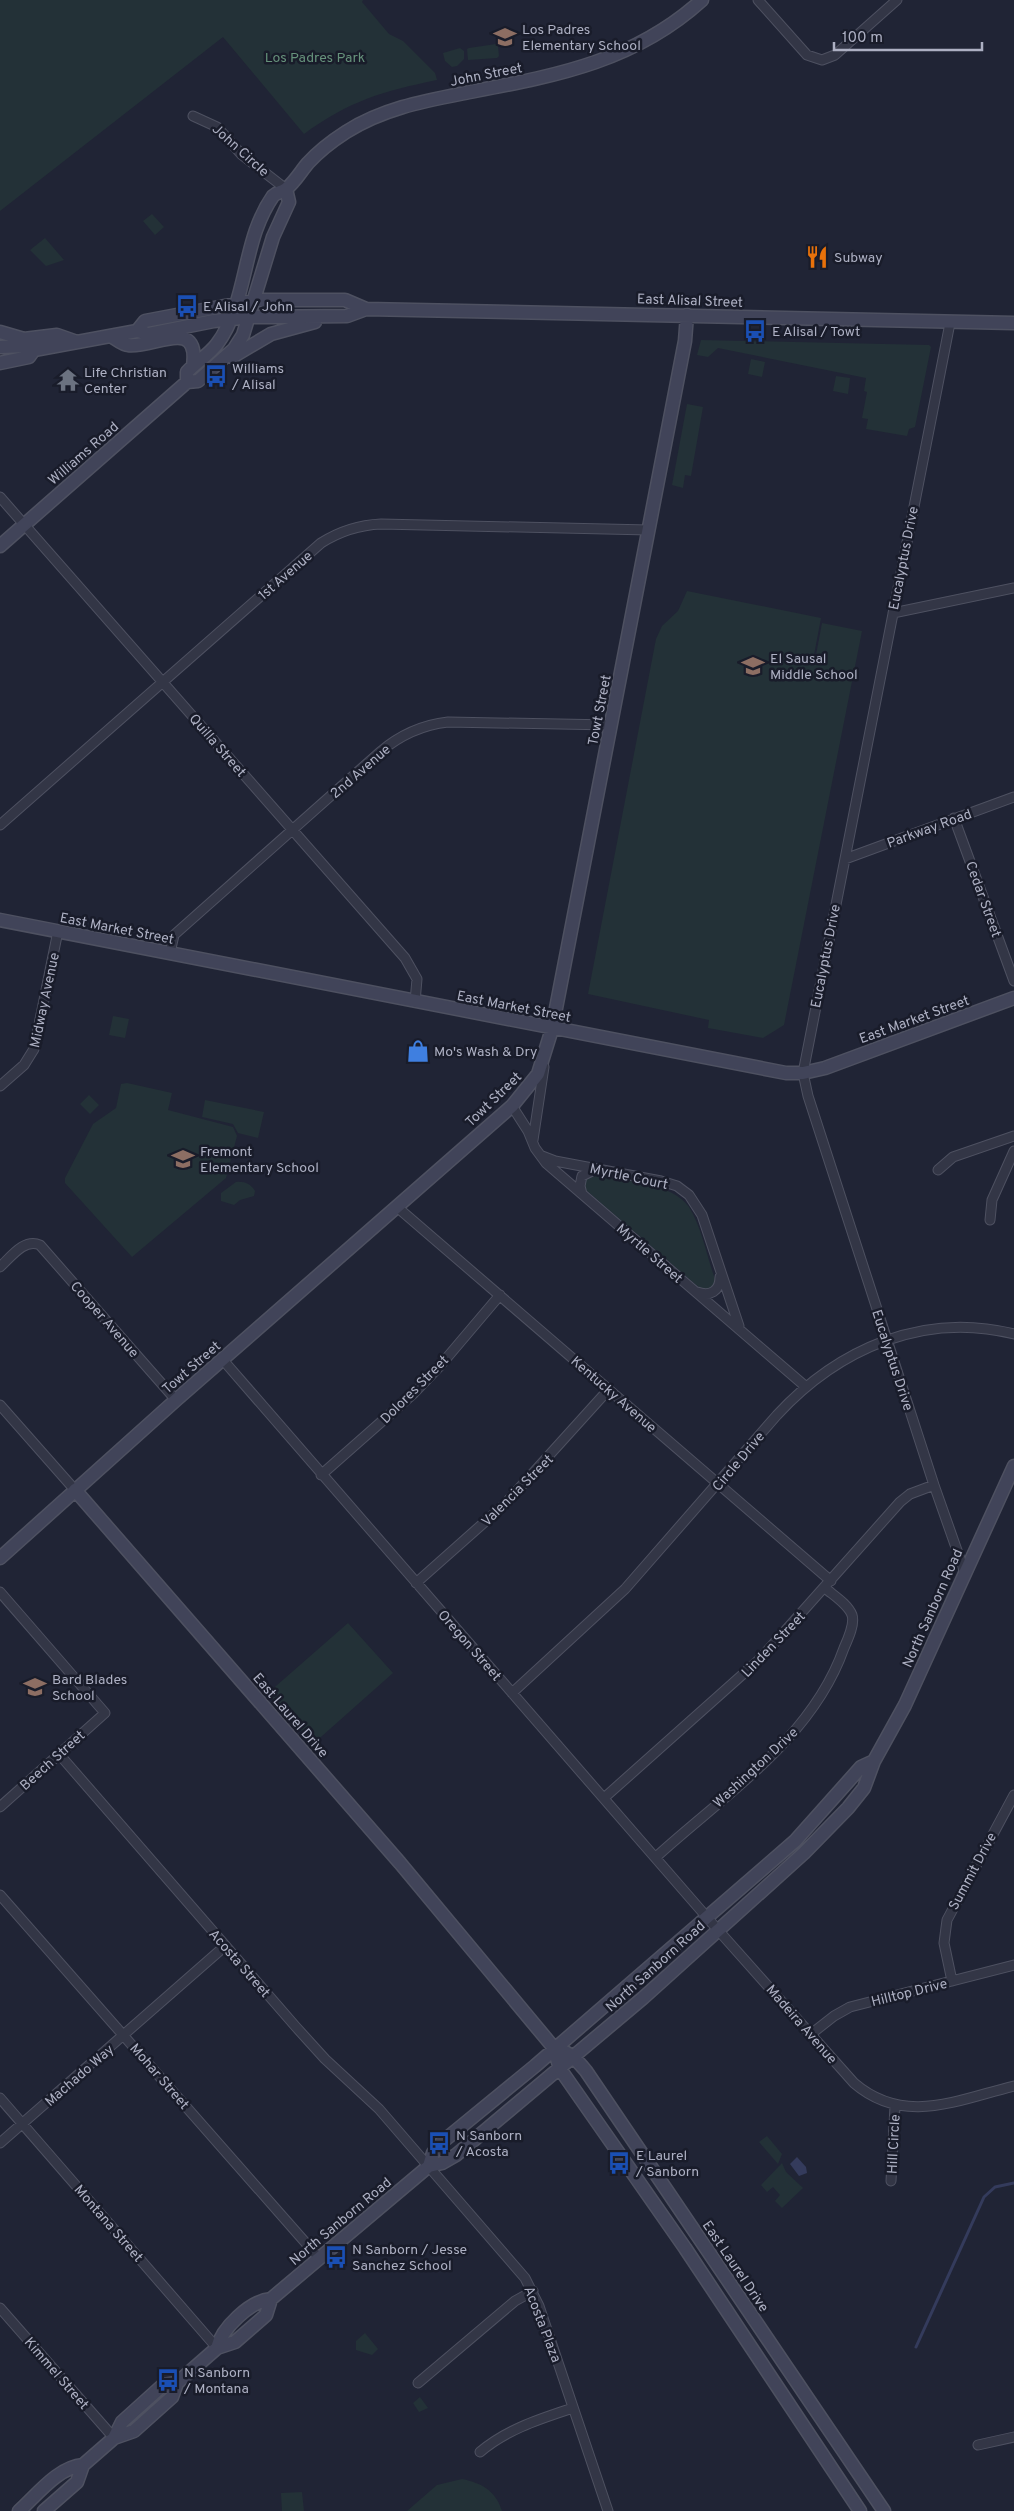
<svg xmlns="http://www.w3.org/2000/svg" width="1014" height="2511" font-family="Overpass,sans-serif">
<rect width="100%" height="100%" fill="#202435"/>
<path fill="#233137" d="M 0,0 L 363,0 L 362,2 L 389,34 L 403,41 L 435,73 L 437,80 C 383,91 349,101 304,134 L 223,37 L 0,211 Z
M 496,44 L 498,46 L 499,56 L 497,58 L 468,60 L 467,49 L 469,48 Z
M 460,48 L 464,51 L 464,59 L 457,66 L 452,67 L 445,61 L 443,53 Z
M 152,214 L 164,227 L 155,235 L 143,221 Z
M 45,238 L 64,260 L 46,266 L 30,250 Z
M 701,340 L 929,345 L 931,347 L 915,427 L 909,429 L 907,436 L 866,429 L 868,419 L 862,418 L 867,392 L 864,391 L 866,378 L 718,348 L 708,357 L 697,355 Z
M 751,359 L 765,362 L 762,377 L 748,374 Z
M 836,376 L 850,378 L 848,394 L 833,391 Z
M 687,404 L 703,407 L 691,476 L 685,475 L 683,488 L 672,485 Z
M 687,591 L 821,618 L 814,655 L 816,655 L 822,623 L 862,631 L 784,1025 L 763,1038 L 708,1028 L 709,1020 L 588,994 L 656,639 L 662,626 L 678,611 Z
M 113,1016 L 129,1019 L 125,1038 L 109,1035 Z
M 127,1083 L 172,1093 L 168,1110 L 233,1127 L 237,1136 L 226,1178 L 132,1257 L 65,1183 L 65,1178 L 93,1124 L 116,1108 L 121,1084 Z
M 89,1095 L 99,1105 L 90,1114 L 80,1104 Z
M 205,1100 L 264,1112 L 258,1138 L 238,1133 L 233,1124 L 202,1117 Z
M 594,1175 C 621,1179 673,1183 689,1207 C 702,1228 707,1257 715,1279 L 715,1284 L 710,1290 L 702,1290 L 586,1190 L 584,1186 L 586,1178 Z
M 236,1182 C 244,1181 251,1184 255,1191 L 254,1196 L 240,1200 L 234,1205 L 221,1201 L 221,1193 Z
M 348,1623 L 393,1673 L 313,1744 L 268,1693 Z
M 767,2136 L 782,2154 L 778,2164 L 759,2142 Z
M 782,2163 L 786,2172 L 803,2188 L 782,2208 L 775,2201 L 780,2195 L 773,2187 L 767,2192 L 761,2185 Z
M 365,2333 L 378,2349 L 372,2355 L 356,2350 L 356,2341 Z
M 420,2397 L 428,2408 L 419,2412 L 413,2403 Z
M 462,2479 C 482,2483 496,2491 502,2511 L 407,2511 L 437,2485 Z
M 302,2492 L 304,2511 L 282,2511 L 281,2493 Z"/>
<path fill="#343b5c" d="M 797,2157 L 806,2167 L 807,2173 L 799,2176 L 790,2164 Z"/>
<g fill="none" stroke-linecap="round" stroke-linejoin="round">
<path stroke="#343b5c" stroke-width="3" d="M 916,2347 L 984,2197 L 995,2187 L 1014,2183"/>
<defs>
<path id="street" d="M 758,0 L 807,55 L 822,60 L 835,55 L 897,0
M 193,116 L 217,127 L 242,155 L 286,189
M 950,323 L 803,1073 L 808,1096 L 934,1485 L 965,1573
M 0,497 L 405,958 L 417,979 L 415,1002
M 893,613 L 1014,588
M 954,818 L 1014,981
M 0,825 L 321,543 C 340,531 358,525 381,524 L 649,530
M 845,859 L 1014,797
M 170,953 L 174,935 L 380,752 C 400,735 421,725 448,722 L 611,725
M 0,1086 L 24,1065 L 34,1049 L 58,931
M 512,1106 L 528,1131 L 535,1148 L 546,1163 L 805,1386
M 533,1140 L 544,1067
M 542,1156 L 555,1161 L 661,1181 L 677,1186 L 689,1195 L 702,1215 L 739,1326
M 938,1170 L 953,1157 L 1014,1136
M 582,1194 L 580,1186 L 582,1176 L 596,1169
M 397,1207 L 831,1581
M 990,1220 L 992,1200 L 1014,1151
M 0,1267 C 11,1257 24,1238 40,1245 L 176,1400
M 697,1292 C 710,1297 720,1291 720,1277
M 223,1360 L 718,1930 L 854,2083 C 904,2126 957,2100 1014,2086
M 0,1405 L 75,1490
M 321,1475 L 414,1393 L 439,1367 L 500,1295
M 416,1583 L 505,1504 L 609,1389
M 0,1592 L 105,1713 L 0,1807
M 512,1693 L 625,1589 L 777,1415 C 838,1349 923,1311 1014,1334
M 59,1754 L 296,2027 L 325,2059 L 379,2109 L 525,2278 L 539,2306 L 608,2511
M 604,1798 L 761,1658 L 900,1502 L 910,1494 L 934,1485
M 656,1857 C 725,1794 812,1739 844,1648 C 848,1639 855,1624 852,1615 C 848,1604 833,1595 825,1588
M 0,1895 L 319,2258
M 952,1981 L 944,1943 L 947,1920 L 1014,1795
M 811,2034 L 834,2016 L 850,2007 L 1014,1965
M 0,2098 L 217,2348
M 0,2143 L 225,1946
M 891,2181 L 895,2106
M 0,2308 L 114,2438
M 418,2383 L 515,2301 L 533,2291
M 978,2445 L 1014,2437
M 480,2452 C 507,2429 540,2419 573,2408"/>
<path id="secondary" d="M 137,331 L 145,321 L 256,300 L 345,300 L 366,309
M 0,332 L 24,339 L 57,335 L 77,342
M 111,336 C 116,339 123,345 128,345 C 152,349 200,315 193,366
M 0,347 L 27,346 L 34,350
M 232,357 L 271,334 L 315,322
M 0,363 L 29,357 L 34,350 L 137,331 L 149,334 L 214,321 L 250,317 L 347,316 L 366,309 L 1014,323
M 187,382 L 187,372 C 196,362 209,355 217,344 C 241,312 243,267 256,230 C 260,219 266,206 273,196 C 277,192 282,192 286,189 C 295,182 301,171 308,163 C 319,151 332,141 346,132 C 385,107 430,100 475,91 C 560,75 636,60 702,0
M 0,546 L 187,382 L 198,381 L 234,349 L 243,335 L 273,237 L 289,202 L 286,189
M 0,920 L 786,1073 L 803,1073 L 825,1068 L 1014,998
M 75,1490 L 400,1863 L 554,2048 L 560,2069 L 685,2248 L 860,2511
M 0,1558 L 176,1400 L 512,1106 L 538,1074 L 552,1029 L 685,341 L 687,315
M 554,2048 C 570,2052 576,2059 586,2071 L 884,2511
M 429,2166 L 433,2153 L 441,2143 L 535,2066 L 795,1841 L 861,1767 L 874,1761
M 217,2348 C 222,2328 250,2301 271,2299 L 429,2166 L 442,2163 L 456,2155 L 643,1998 L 804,1853 L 848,1808 L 864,1788 L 874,1761 L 905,1705 L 1014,1466
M 114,2438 L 122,2422 L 163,2385 L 177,2383
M 19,2511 C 37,2495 58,2467 83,2465
M 44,2511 L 77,2482 L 83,2465 L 114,2438 L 134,2431 L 172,2397 L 177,2383 L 217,2348 L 235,2342 L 266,2315 L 271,2299"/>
</defs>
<use href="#street" stroke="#4e5161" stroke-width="11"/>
<use href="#secondary" stroke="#4e5161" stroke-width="15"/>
<use href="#street" stroke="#333646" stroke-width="9"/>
<use href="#secondary" stroke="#414459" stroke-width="12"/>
</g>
<defs>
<symbol id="school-bare" viewBox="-9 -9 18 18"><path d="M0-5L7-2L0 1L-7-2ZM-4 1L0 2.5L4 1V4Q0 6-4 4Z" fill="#8d6e63" stroke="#191c2a" stroke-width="2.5" paint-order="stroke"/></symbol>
<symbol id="restaurant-bare" viewBox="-9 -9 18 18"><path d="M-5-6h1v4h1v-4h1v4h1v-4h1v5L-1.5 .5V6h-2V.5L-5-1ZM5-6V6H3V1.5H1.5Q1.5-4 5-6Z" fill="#e8710a" stroke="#191c2a" stroke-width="2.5" paint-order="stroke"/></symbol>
<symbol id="bus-bare" viewBox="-9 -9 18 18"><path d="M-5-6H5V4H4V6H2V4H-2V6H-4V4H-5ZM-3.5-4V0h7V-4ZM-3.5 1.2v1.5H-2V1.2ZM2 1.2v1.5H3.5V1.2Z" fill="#1a4fb4" stroke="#191c2a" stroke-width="2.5" paint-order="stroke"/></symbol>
<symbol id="temple-bare" viewBox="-9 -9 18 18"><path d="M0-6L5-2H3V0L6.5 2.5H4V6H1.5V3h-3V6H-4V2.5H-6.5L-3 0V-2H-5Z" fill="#6b7280" stroke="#191c2a" stroke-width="2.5" paint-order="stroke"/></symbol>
<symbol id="shop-bare" viewBox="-9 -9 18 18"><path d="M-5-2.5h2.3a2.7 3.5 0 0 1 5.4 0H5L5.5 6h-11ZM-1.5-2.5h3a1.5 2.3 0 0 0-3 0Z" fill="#3f7fe0" stroke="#191c2a" stroke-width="2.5" paint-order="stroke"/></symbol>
</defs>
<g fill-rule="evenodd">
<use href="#school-bare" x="489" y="21" width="32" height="32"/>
<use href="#restaurant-bare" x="801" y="241" width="32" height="32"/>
<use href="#bus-bare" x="171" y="290" width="32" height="32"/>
<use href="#bus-bare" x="739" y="315" width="32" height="32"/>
<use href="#bus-bare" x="200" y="360" width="32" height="32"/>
<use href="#temple-bare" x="52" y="364" width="32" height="32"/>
<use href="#school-bare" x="737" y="650" width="32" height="32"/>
<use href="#shop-bare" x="402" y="1035" width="32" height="32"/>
<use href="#school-bare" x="167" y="1143" width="32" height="32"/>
<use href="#school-bare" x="19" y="1671" width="32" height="32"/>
<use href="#bus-bare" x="423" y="2127" width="32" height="32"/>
<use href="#bus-bare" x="603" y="2147" width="32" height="32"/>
<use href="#bus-bare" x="320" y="2241" width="32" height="32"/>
<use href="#bus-bare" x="152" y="2364" width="32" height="32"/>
</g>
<g text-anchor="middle" stroke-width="5" stroke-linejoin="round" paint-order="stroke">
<g font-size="14" fill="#adb0c3" stroke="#191c2a" text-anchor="start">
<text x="522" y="34">Los Padres<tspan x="522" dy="16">Elementary School</tspan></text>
<text x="834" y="262">Subway</text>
<text x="203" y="311">E Alisal / John</text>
<text x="772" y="336">E Alisal / Towt</text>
<text x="232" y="373">Williams<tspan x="232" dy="16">/ Alisal</tspan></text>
<text x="84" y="377">Life Christian<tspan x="84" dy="16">Center</tspan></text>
<text x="770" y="663">El Sausal<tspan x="770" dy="16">Middle School</tspan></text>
<text x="434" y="1056">Mo's Wash &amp; Dry</text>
<text x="200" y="1156">Fremont<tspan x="200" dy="16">Elementary School</tspan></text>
<text x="52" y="1684">Bard Blades<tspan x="52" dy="16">School</tspan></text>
<text x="456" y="2140">N Sanborn<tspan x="456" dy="16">/ Acosta</tspan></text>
<text x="636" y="2160">E Laurel<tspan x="636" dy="16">/ Sanborn</tspan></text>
<text x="352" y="2254">N Sanborn / Jesse<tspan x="352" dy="16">Sanchez School</tspan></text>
<text x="184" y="2377">N Sanborn<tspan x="184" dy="16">/ Montana</tspan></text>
</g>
<g font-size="14" fill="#66927b" stroke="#191c2a">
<text x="315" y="62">Los Padres Park</text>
</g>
<g font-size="14" fill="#adb0c3" stroke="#191c2a">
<text transform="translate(486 74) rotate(-11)" y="5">John Street</text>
<text transform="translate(241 150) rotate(42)" y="5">John Circle</text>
<text transform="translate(690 300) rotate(2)" y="5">East Alisal Street</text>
<text transform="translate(83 453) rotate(-41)" y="5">Williams Road</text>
<text transform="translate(903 558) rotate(-79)" y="5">Eucalyptus Drive</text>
<text transform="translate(285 575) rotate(-41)" y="5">1st Avenue</text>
<text transform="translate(599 710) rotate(-79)" y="5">Towt Street</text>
<text transform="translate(218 745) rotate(49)" y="5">Quilla Street</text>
<text transform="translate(360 771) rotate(-41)" y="5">2nd Avenue</text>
<text transform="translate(929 828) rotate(-20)" y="5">Parkway Road</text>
<text transform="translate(984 899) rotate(70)" y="5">Cedar Street</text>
<text transform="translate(117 928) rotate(11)" y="5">East Market Street</text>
<text transform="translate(825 956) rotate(-79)" y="5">Eucalyptus Drive</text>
<text transform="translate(44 1000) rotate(-78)" y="5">Midway Avenue</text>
<text transform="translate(514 1006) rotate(11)" y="5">East Market Street</text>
<text transform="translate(914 1019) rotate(-20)" y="5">East Market Street</text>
<text transform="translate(493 1099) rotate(-44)" y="5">Towt Street</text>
<text transform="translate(629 1176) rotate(12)" y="5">Myrtle Court</text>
<text transform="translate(650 1253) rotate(41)" y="5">Myrtle Street</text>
<text transform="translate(105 1319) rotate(49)" y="5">Cooper Avenue</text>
<text transform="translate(893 1360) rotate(72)" y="5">Eucalyptus Drive</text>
<text transform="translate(191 1367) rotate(-41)" y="5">Towt Street</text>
<text transform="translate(414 1389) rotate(-45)" y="5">Dolores Street</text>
<text transform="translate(614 1394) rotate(41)" y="5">Kentucky Avenue</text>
<text transform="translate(738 1461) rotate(-50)" y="5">Circle Drive</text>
<text transform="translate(517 1490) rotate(-45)" y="5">Valencia Street</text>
<text transform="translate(932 1608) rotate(-66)" y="5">North Sanborn Road</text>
<text transform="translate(773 1644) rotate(-46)" y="5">Linden Street</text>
<text transform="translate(470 1645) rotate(49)" y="5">Oregon Street</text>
<text transform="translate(291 1715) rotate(49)" y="5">East Laurel Drive</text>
<text transform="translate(52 1760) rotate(-42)" y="5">Beech Street</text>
<text transform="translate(755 1767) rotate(-43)" y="5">Washington Drive</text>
<text transform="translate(972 1871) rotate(-62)" y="5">Summit Drive</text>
<text transform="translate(240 1963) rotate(49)" y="5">Acosta Street</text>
<text transform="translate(655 1966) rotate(-42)" y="5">North Sanborn Road</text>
<text transform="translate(909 1992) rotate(-14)" y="5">Hilltop Drive</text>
<text transform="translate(802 2024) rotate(49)" y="5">Madeira Avenue</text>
<text transform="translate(79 2075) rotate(-41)" y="5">Machado Way</text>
<text transform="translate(160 2076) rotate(49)" y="5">Mohar Street</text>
<text transform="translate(893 2144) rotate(-87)" y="5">Hill Circle</text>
<text transform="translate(340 2221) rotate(-40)" y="5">North Sanborn Road</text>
<text transform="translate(109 2223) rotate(49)" y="5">Montana Street</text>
<text transform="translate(736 2266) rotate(56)" y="5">East Laurel Drive</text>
<text transform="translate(543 2324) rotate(69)" y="5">Acosta Plaza</text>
<text transform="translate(57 2373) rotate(49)" y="5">Kimmel Street</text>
</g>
</g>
<path d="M834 42v8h148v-8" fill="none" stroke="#adb0c3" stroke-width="2.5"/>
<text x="842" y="42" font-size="15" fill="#adb0c3" stroke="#191c2a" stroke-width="4" paint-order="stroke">100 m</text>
</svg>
